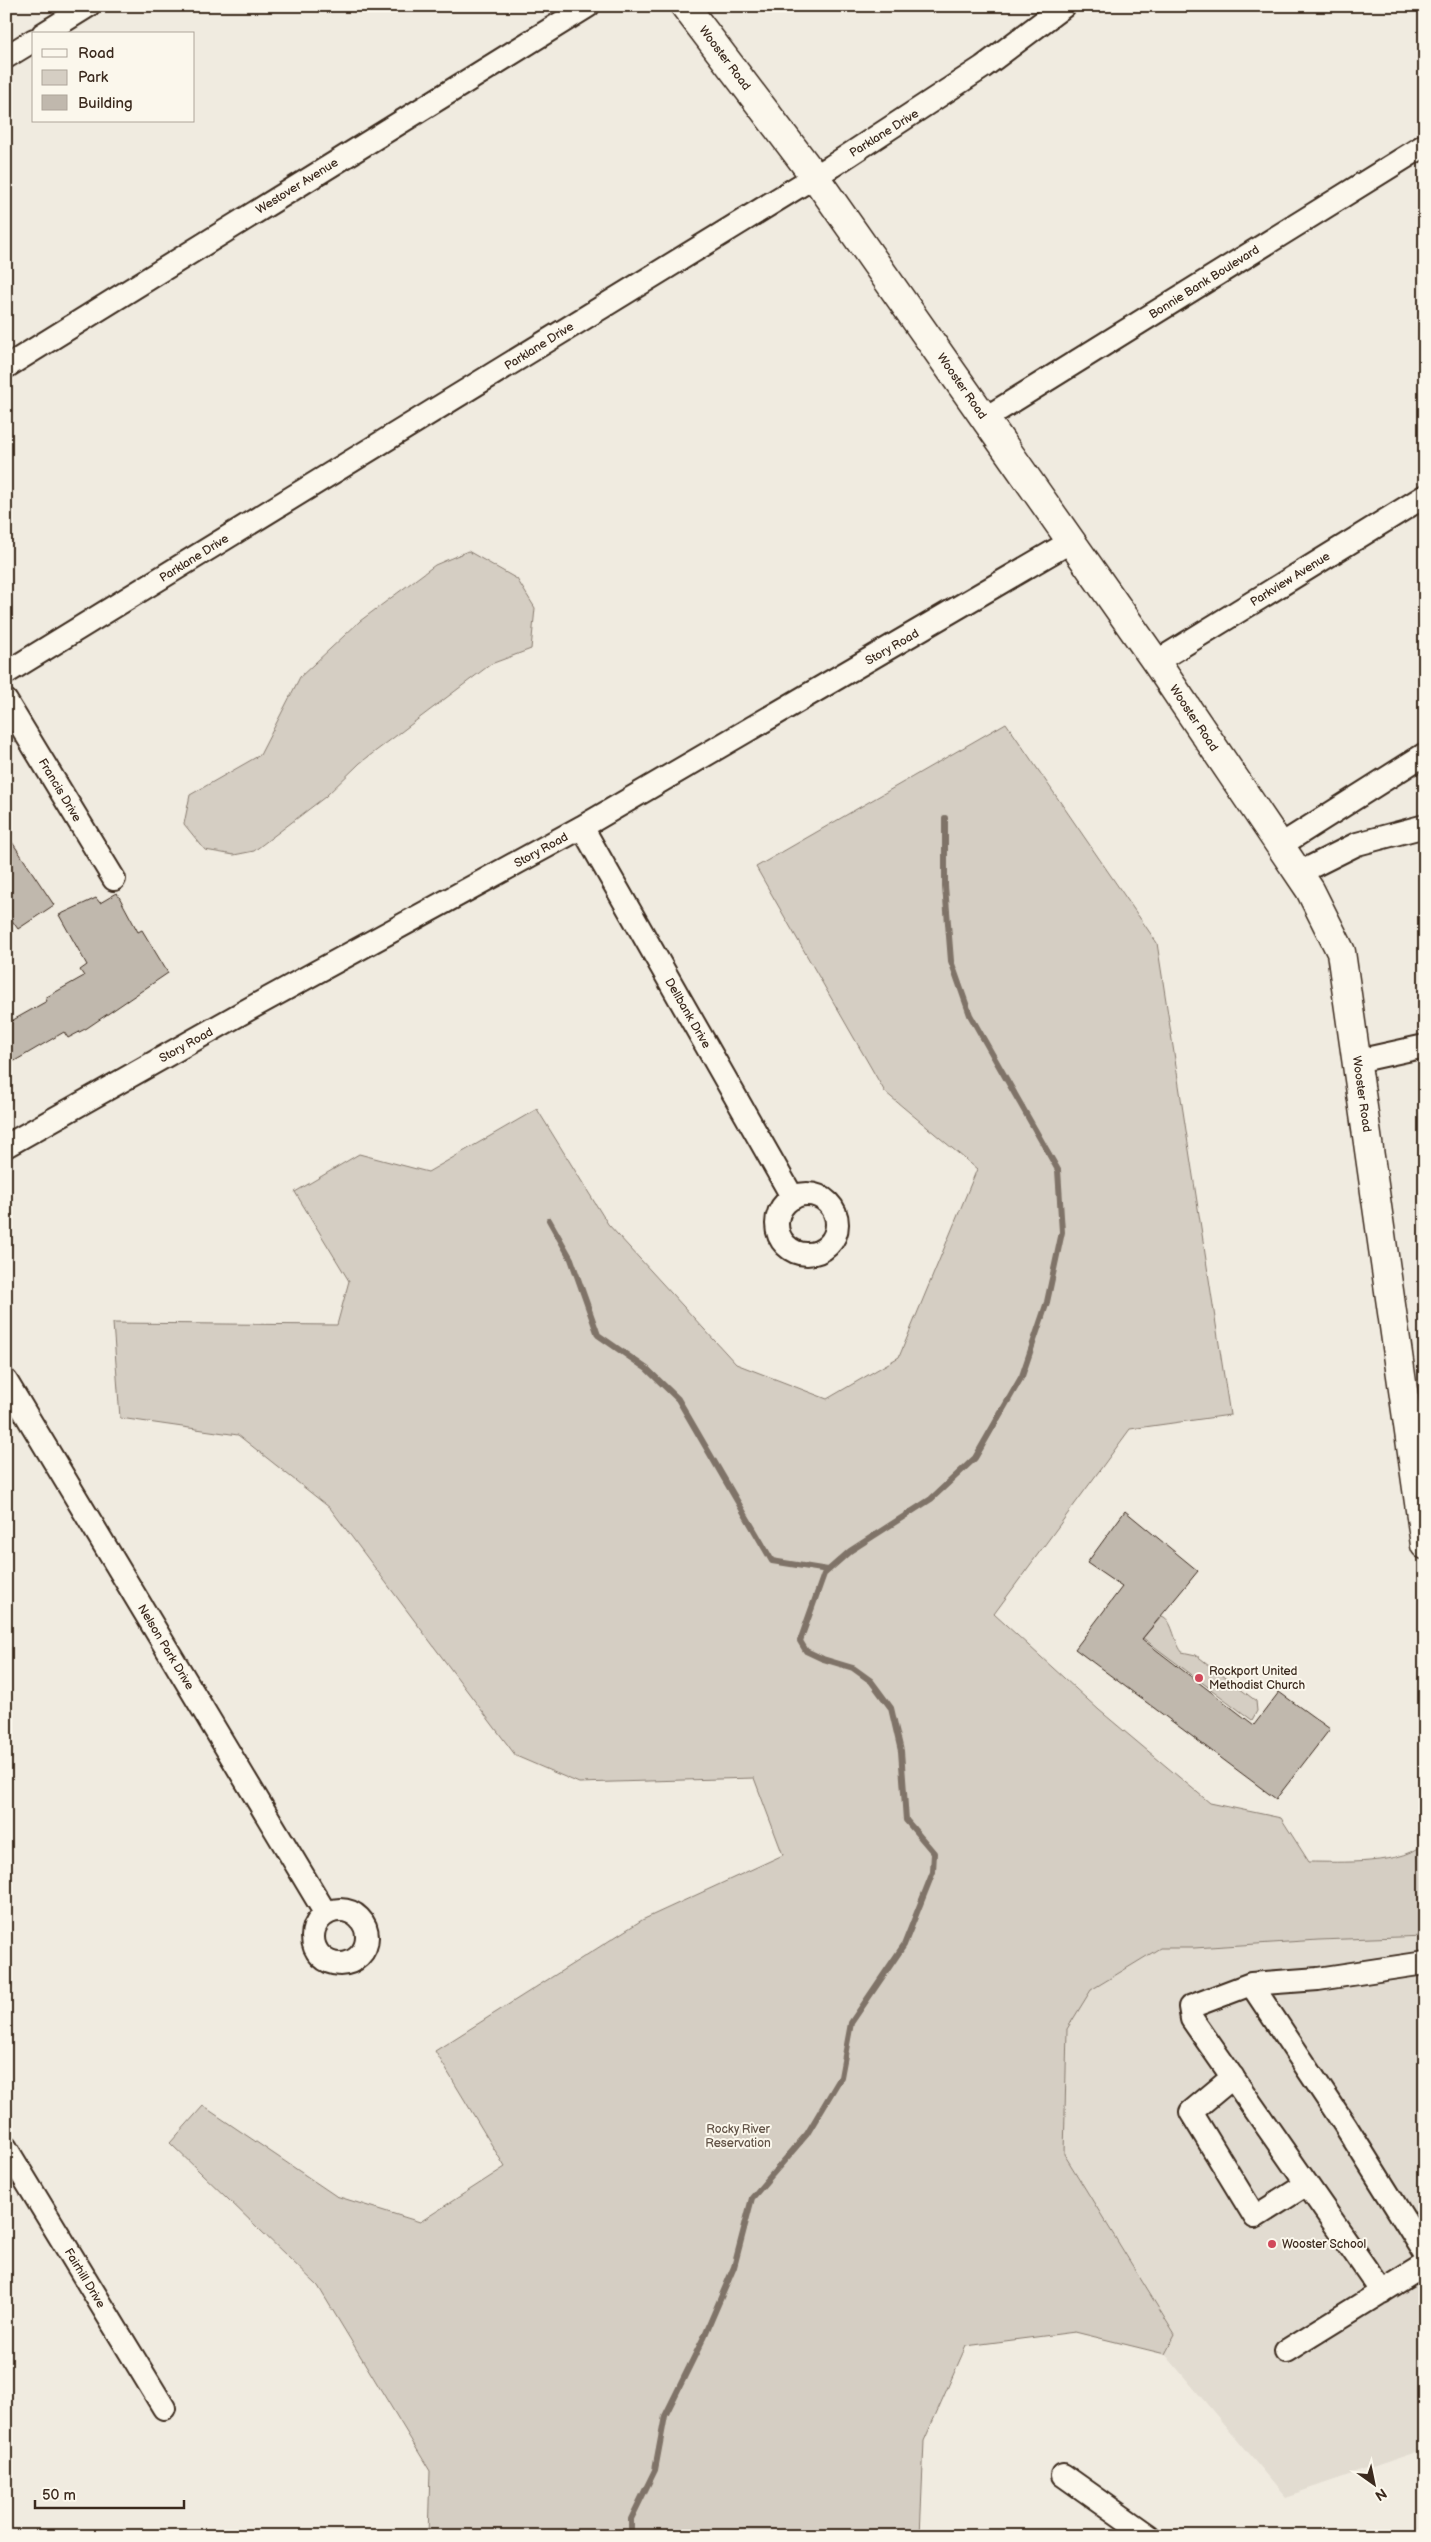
<svg xmlns="http://www.w3.org/2000/svg" width="1431" height="2542" font-family="'Balsamiq Sans',sans-serif">
<rect width="100%" height="100%" fill="#f0ebe0"/>
<filter id="ink" filterUnits="userSpaceOnUse"><feTurbulence type="fractalNoise" baseFrequency=".02" numOctaves="2"/><feDisplacementMap in="SourceGraphic" scale="10" xChannelSelector="R" yChannelSelector="G"/><feConvolveMatrix kernelMatrix="1 2 1 2 8 2 1 2 1" color-interpolation-filters="sRGB"/></filter>
<g filter="url(#ink)">
<path fill="#e2dcd1" d="M 1425,1936 L 1425,2449 L 1285,2497 L 1165,2354 L 1175,2334 L 1064,2154 L 1067,2029 L 1091,1990 L 1160,1948 L 1194,1948 L 1319,1940 Z"/>
<path fill="#d5cec3" stroke="#887c70" d="M 468,551 L 517,579 L 535,608 L 531,649 L 491,664 L 360,763 L 325,797 L 254,851 L 234,855 L 205,850 L 184,824 L 190,795 L 260,755 L 300,677 L 360,621 L 435,565 Z
M 1006,723 L 1157,943 L 1230,1415 L 1130,1429 L 994,1614 L 1099,1710 L 1210,1803 L 1281,1818 L 1309,1862 C 1336,1862 1410,1866 1425,1841 L 1425,1936 L 1319,1940 L 1194,1948 L 1160,1948 L 1091,1990 L 1067,2029 L 1064,2154 L 1175,2335 L 1165,2354 L 1075,2332 L 966,2346 L 924,2441 L 920,2536 L 428,2536 L 430,2471 L 318,2286 L 170,2143 L 203,2106 L 336,2196 L 420,2222 L 505,2167 L 435,2051 L 642,1920 L 783,1855 L 754,1778 L 579,1783 L 516,1756 L 330,1508 L 238,1435 L 120,1418 L 113,1323 L 337,1325 L 349,1281 L 295,1192 L 359,1154 L 428,1172 L 537,1109 L 608,1224 L 736,1364 L 827,1399 L 899,1357 L 977,1169 L 885,1092 L 756,867 Z
M 1162,1616 C 1173,1620 1173,1640 1182,1652 L 1196,1655 L 1256,1701 L 1257,1711 L 1252,1720 L 1143,1638 Z"/>
<g fill="none" stroke-linecap="round" stroke-linejoin="round">
<path stroke="#7f7367" stroke-width="6" d="M 549,1220 L 571,1259 L 598,1335 L 647,1369 L 678,1399 L 772,1561 L 828,1570
M 631,2536 L 631,2519 L 655,2470 L 665,2416 L 704,2337 L 734,2267 L 752,2198 L 807,2134 L 841,2077 L 851,2023 L 904,1945 L 933,1872 L 934,1853 L 906,1820 L 901,1751 L 891,1708 L 871,1681 L 853,1668 L 823,1659 L 806,1651 L 800,1641 L 824,1574 L 850,1551 L 931,1499 L 975,1458 L 1022,1376 L 1047,1302 L 1062,1232 L 1058,1170 L 970,1015 L 951,961 L 945,886 L 945,818"/>
</g>
<path fill="#c0b8ad" stroke="#3b2a1e" d="M 6,833 L 54,905 L 18,929 L 6,912 Z
M 117,893 L 138,932 L 142,930 L 168,973 L 87,1028 L 68,1038 L 64,1032 L 6,1066 L 6,1024 L 47,1001 L 45,998 L 84,976 L 80,970 L 87,965 L 59,915 L 96,898 L 100,903 Z
M 1125,1511 L 1198,1571 L 1142,1639 L 1254,1725 L 1279,1692 L 1330,1729 L 1276,1799 L 1075,1649 L 1122,1587 L 1087,1563 Z"/>
<g fill="none" stroke-linecap="round" stroke-linejoin="round">
<defs>
<path id="minor" d="M 43,34 L 88,6
M 6,57 L 34,40
M 6,367 L 588,6
M 984,419 L 1425,145
M 1156,662 L 1425,496
M 6,673 L 832,166 L 983,67 L 1064,6
M 6,701 L 114,879
M 582,827 L 793,1198
M 1281,845 L 1425,754
M 1299,873 L 1357,844 L 1425,826
M 1357,1061 L 1425,1046
M 6,1146 L 249,1009 L 582,827 L 1070,542
M777 1224a30 30 0 1 1 60 0a30 30 0 1 1-60 0Z
M 6,1381 L 326,1914
M313 1937a27 27 0 1 1 54 0a27 27 0 1 1-54 0Z
M 1251,1984 L 1345,2125 L 1425,2253
M 1233,2077 L 1191,2112 L 1255,2217 L 1307,2184
M 6,2148 L 164,2408
M 1382,2292 L 1192,2019 L 1190,2007 L 1251,1984 L 1318,1979 L 1425,1963
M 1286,2351 L 1425,2265
M 1063,2475 L 1149,2536"/>
<path id="major" d="M 685,6 L 815,177 L 1156,662 L 1310,890 L 1341,952 L 1425,1545"/>
</defs>
<use href="#minor" stroke="#3b2a1e" stroke-width="26"/>
<use href="#major" stroke="#3b2a1e" stroke-width="31"/>
<use href="#minor" stroke="#fbf7ec" stroke-width="22"/>
<use href="#major" stroke="#fbf7ec" stroke-width="28"/>
</g>
</g>
<g fill="#d1495b" stroke="#fbf7ec" stroke-width="2">
<circle cx="1199" cy="1678" r="5"/>
<circle cx="1272" cy="2244" r="5"/>
</g>
<g text-anchor="middle" stroke-width="4" stroke-linejoin="round" paint-order="stroke">
<g font-size="12" fill="#3b2a1e" stroke="#fbf7ec">
<text transform="translate(725 58) rotate(53)" y="4">Wooster Road</text>
<text transform="translate(884 133) rotate(-32)" y="4">Parklane Drive</text>
<text transform="translate(297 186) rotate(-32)" y="4">Westover Avenue</text>
<text transform="translate(1204 282) rotate(-32)" y="4">Bonnie Bank Boulevard</text>
<text transform="translate(539 346) rotate(-32)" y="4">Parklane Drive</text>
<text transform="translate(962 386) rotate(55)" y="4">Wooster Road</text>
<text transform="translate(194 558) rotate(-32)" y="4">Parklane Drive</text>
<text transform="translate(1290 579) rotate(-32)" y="4">Parkview Avenue</text>
<text transform="translate(892 647) rotate(-30)" y="4">Story Road</text>
<text transform="translate(1194 718) rotate(56)" y="4">Wooster Road</text>
<text transform="translate(60 790) rotate(59)" y="4">Francis Drive</text>
<text transform="translate(541 850) rotate(-29)" y="4">Story Road</text>
<text transform="translate(688 1013) rotate(60)" y="4">Dellbank Drive</text>
<text transform="translate(186 1045) rotate(-29)" y="4">Story Road</text>
<text transform="translate(1362 1094) rotate(82)" y="4">Wooster Road</text>
<text transform="translate(166 1647) rotate(59)" y="4">Nelson Park Drive</text>
<text transform="translate(85 2278) rotate(59)" y="4">Fairhill Drive</text>
</g>
<g font-size="12" fill="#3b2a1e" stroke="#fbf7ec" text-anchor="start">
<text x="1209" y="1675">Rockport United<tspan x="1209" dy="14">Methodist Church</tspan></text>
<text x="1282" y="2248">Wooster School</text>
</g>
<g font-size="12" fill="#625347" stroke="#fbf7ec">
<text x="738" y="2133">Rocky River<tspan x="738" dy="14">Reservation</tspan></text>
</g>
</g>
<rect width="1431" height="2542" fill="none" stroke="#fbf7ec" stroke-width="25"/>
<rect x="12" y="12" width="1406" height="2517" fill="none" stroke="#3b2a1e" stroke-width="2" filter="url(#ink)"/>
<rect x="32" y="32" width="162" height="90" fill="#fbf7ec" stroke="#aea59a"/>
<rect x="42" y="49" width="25" height="8" fill="#fbf7ec" stroke="#aea59a"/>
<text x="78" y="58" font-size="15" fill="#3b2a1e">Road</text>
<rect x="42" y="70" width="25" height="15" fill="#d5cec3" stroke="#aea59a"/>
<text x="78" y="82" font-size="15" fill="#3b2a1e">Park</text>
<rect x="42" y="95" width="25" height="15" fill="#c0b8ad" stroke="#aea59a"/>
<text x="78" y="108" font-size="15" fill="#3b2a1e">Building</text>
<g transform="translate(1374 2484) rotate(147)" stroke="#fbf7ec" stroke-width="4" paint-order="stroke">
<path d="M0-4L9 19L0 12L-9 19Z" fill="#3b2a1e"/>
<text y="-8" font-size="14" font-weight="bold" text-anchor="middle" fill="#3b2a1e">N</text>
</g>
<path d="M35 2500v8h149v-8" fill="none" stroke="#3b2a1e" stroke-width="2.5"/>
<text x="42" y="2500" font-size="15" fill="#3b2a1e" stroke="#fbf7ec" stroke-width="4" paint-order="stroke">50 m</text>
</svg>
